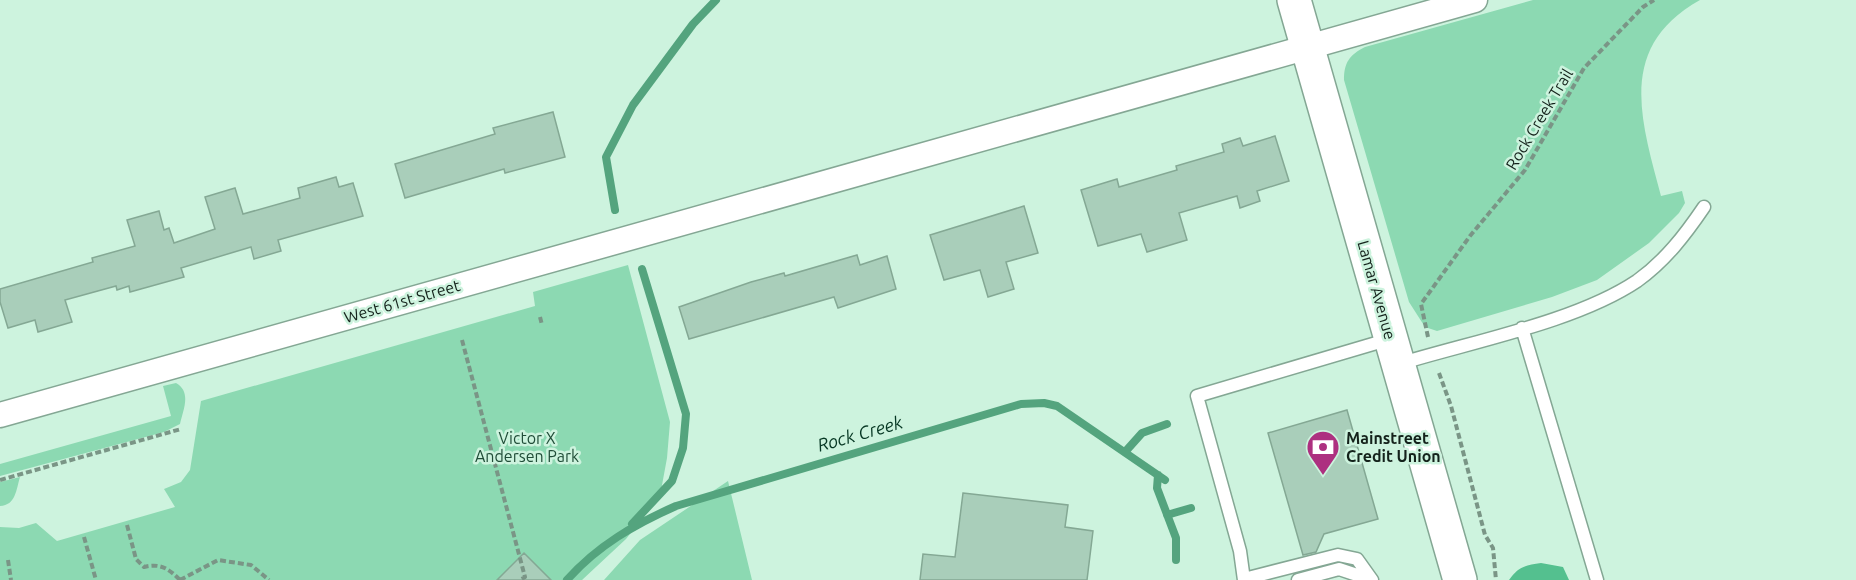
<svg xmlns="http://www.w3.org/2000/svg" width="1856" height="580" font-family="Ubuntu,sans-serif">
<rect width="100%" height="100%" fill="#cdf3de"/>
<path fill="#8cd9b2" d="M 1533,0 L 1700,0 C 1616,47 1641,120 1661,196 L 1682,191 L 1685,203 L 1679,213 L 1649,243 L 1597,280 L 1552,297 L 1437,331 L 1425,327 L 1409,302 L 1344,80 C 1344,63 1349,55 1365,47 Z
M 628,265 L 670,422 L 667,458 L 660,496 L 626,539 L 582,580 L 0,580 L 0,527 L 19,528 L 36,523 L 57,541 L 175,507 L 164,489 L 181,482 L 190,470 L 201,401 L 535,306 L 533,292 Z
M 176,383 C 192,392 183,410 180,424 L 164,432 L 0,476 L 0,464 L 171,416 L 163,386 Z
M 20,477 C 16,490 16,505 0,506 L 0,482 Z
M 728,481 L 752,580 L 604,580 L 640,540 Z"/>
<path fill="#54c08f" d="M 1541,563 L 1563,567 L 1569,580 L 1509,580 C 1518,567 1525,565 1541,563 Z"/>
<g fill="none" stroke-linecap="round" stroke-linejoin="round">
<path stroke="#54a47e" stroke-width="8" d="M 615,210 L 606,157 L 633,105 L 693,24 L 716,0
M 1125,452 L 1142,433 L 1167,424
M 1158,475 L 1157,488 L 1176,538 L 1176,560
M 1167,515 L 1191,508
M 632,524 L 672,481 L 683,448 L 686,414 L 642,269
M 567,580 C 597,546 635,524 676,506 L 1021,404 L 1044,403 L 1057,406 L 1165,480"/>
</g>
<path fill="#a9ceba" stroke="#84a894" stroke-width="1.5" d="M 553,112 L 565,157 L 505,173 L 504,169 L 405,198 L 395,164 L 495,134 L 493,128 Z
M 1275,136 L 1289,181 L 1257,191 L 1260,201 L 1240,208 L 1237,196 L 1179,213 L 1187,240 L 1147,252 L 1141,234 L 1098,246 L 1081,190 L 1117,179 L 1119,187 L 1177,170 L 1176,166 L 1224,152 L 1222,144 L 1240,138 L 1243,146 Z
M 336,177 L 339,187 L 353,183 L 363,216 L 278,240 L 281,251 L 254,259 L 251,247 L 181,268 L 184,277 L 130,292 L 129,286 L 117,290 L 116,286 L 65,300 L 72,322 L 38,332 L 35,320 L 8,328 L 0,302 L 0,289 L 93,262 L 92,258 L 135,246 L 127,220 L 159,211 L 164,230 L 169,228 L 174,243 L 215,229 L 205,197 L 235,188 L 243,214 L 300,198 L 298,188 Z
M 1024,206 L 1038,253 L 1006,262 L 1014,289 L 988,297 L 980,270 L 944,280 L 930,235 Z
M 857,255 L 860,265 L 887,256 L 896,289 L 838,308 L 834,297 L 689,339 L 679,307 L 751,282 L 784,273 L 785,276 Z
M 1347,410 L 1378,519 L 1324,534 L 1316,552 L 1303,555 L 1268,433 Z
M 963,493 L 1068,505 L 1065,527 L 1093,531 L 1087,580 L 920,580 L 923,554 L 955,557 Z
M 524,553 L 551,580 L 497,580 Z"/>
<g fill="none" stroke-linecap="round" stroke-linejoin="round">
<defs>
<path id="lane" d="M 1522,328 L 1597,580
M 1399,364 C 1470,342 1576,322 1637,281 C 1665,261 1685,235 1704,207
M 1244,579 L 1338,555 L 1357,559 L 1372,580
M 1244,580 L 1240,551 L 1197,396 L 1390,339
M 1298,580 L 1339,569 L 1372,580"/>
<path id="street" d="M 0,415 L 1475,0"/>
<path id="secondary" d="M 1294,0 L 1460,580"/>
</defs>
<use href="#lane" stroke="#84a794" stroke-width="15"/>
<use href="#street" stroke="#84a794" stroke-width="27"/>
<use href="#secondary" stroke="#84a794" stroke-width="36"/>
<path stroke="#7a9586" stroke-width="4" stroke-dasharray="6 3" stroke-linecap="butt" d="M 540,317 L 542,325
M 1428,337 L 1421,304 L 1470,236 L 1525,170 L 1584,68 L 1643,7 L 1654,0
M 462,340 L 525,577 L 520,580
M 1439,373 L 1451,406 L 1485,535 L 1493,548 L 1496,580
M 0,480 L 181,429
M 127,525 L 136,559 L 144,567 C 160,563 168,568 180,580
M 84,537 L 96,580
M 8,560 L 11,580
M 180,580 L 218,560 L 251,565 L 269,580"/>
<use href="#lane" stroke="#fff" stroke-width="12"/>
<use href="#street" stroke="#fff" stroke-width="24"/>
<use href="#secondary" stroke="#fff" stroke-width="33"/>
</g>
<defs>
<symbol id="bank-pin" viewBox="-11 -11 22 30"><path d="M0 17L-7.5 6A9.5 9.5 0 1 1 7.5 6Z" fill="#ad3080" stroke="#cdf3de"/><path d="M-6-4H6V4H-6ZM0-2.3a2.3 2.3 0 1 0 0 4.6a2.3 2.3 0 1 0 0-4.6Z" fill="#fff"/></symbol>
</defs>
<g fill-rule="evenodd">
<use href="#bank-pin" x="1304" y="428" width="38" height="52"/>
</g>
<g text-anchor="middle" stroke-width="5" stroke-linejoin="round" paint-order="stroke">
<g font-size="16" fill="#14221b" stroke="#cdf3de">
<text transform="translate(1539 119) rotate(-59)" y="6">Rock Creek Trail</text>
<text transform="translate(1377 290) rotate(74)" y="6">Lamar Avenue</text>
<text transform="translate(402 301) rotate(-16)" y="6">West 61st Street</text>
</g>
<g font-size="16" fill="#204d38" stroke="#cdf3de">
<text x="527" y="444">Victor X<tspan x="527" dy="18">Andersen Park</tspan></text>
</g>
<g font-size="16" font-weight="bold" fill="#14221b" stroke="#cdf3de" text-anchor="start">
<text x="1346" y="444">Mainstreet<tspan x="1346" dy="18">Credit Union</tspan></text>
</g>
<g font-size="18" font-style="italic" fill="#063723" stroke="#cdf3de">
<text transform="translate(860 434) rotate(-16)" y="6">Rock Creek</text>
</g>
</g>
</svg>
